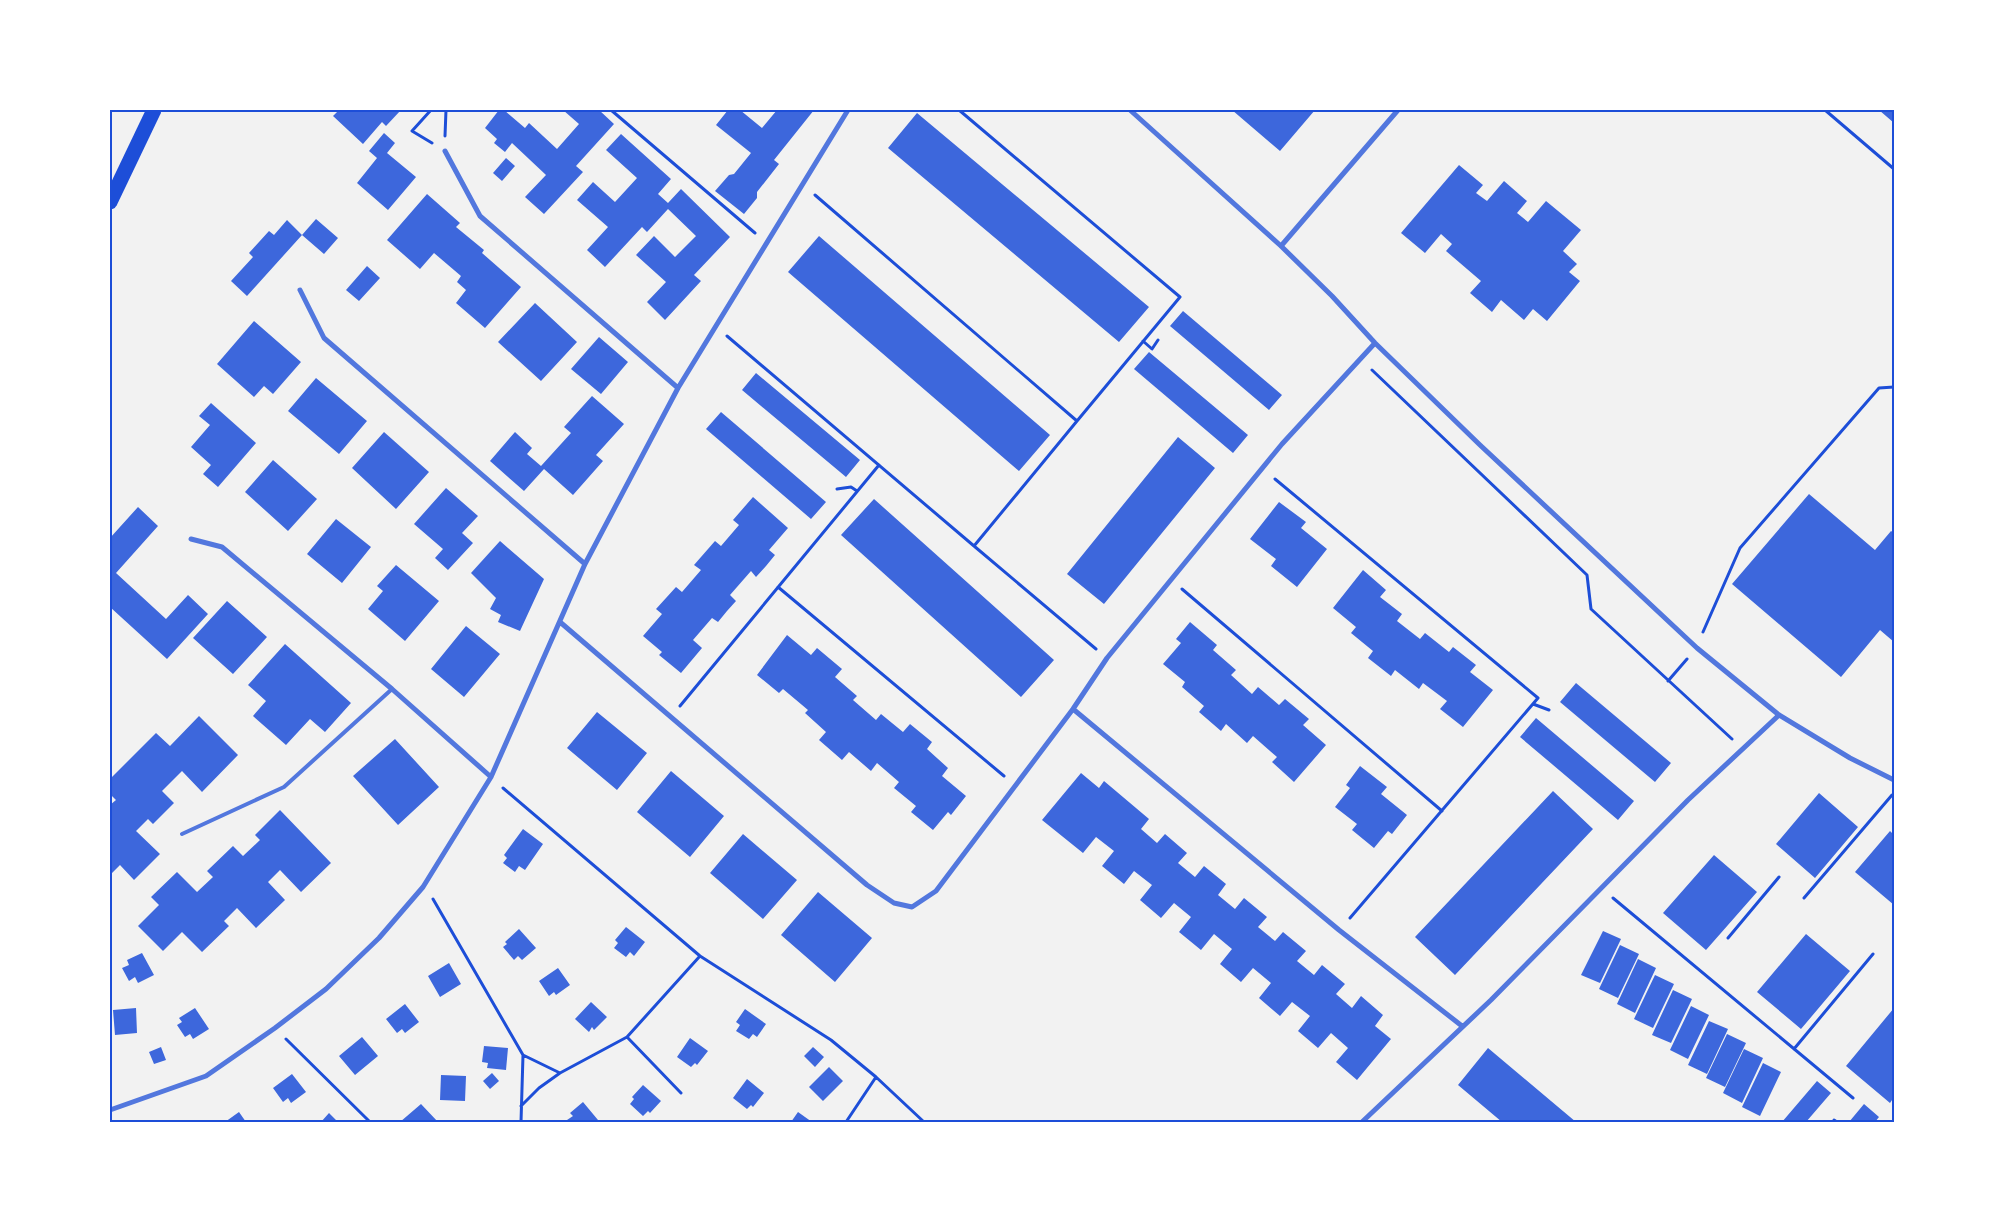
<svg xmlns="http://www.w3.org/2000/svg" width="2004" height="1232" font-family="'DM Sans',sans-serif">
<rect width="100%" height="100%" fill="#f2f2f2"/>
<path fill="#3d67dc" d="M 339,110 L 401,110 L 386,126 L 382,122 L 363,144 L 333,116 Z
M 499,110 L 504,110 L 525,128 L 529,123 L 557,149 L 579,124 L 563,110 L 599,110 L 614,124 L 576,166 L 583,172 L 544,214 L 525,197 L 546,175 L 512,143 L 505,152 L 494,143 L 497,139 L 485,128 Z
M 728,110 L 740,110 L 762,128 L 777,110 L 814,110 L 774,160 L 779,164 L 757,192 L 757,198 L 744,214 L 715,191 L 729,175 L 734,174 L 751,153 L 716,125 Z
M 1232,110 L 1315,110 L 1280,151 Z
M 1879,110 L 1894,110 L 1894,123 Z
M 917,113 L 1149,307 L 1119,342 L 888,148 Z
M 384,133 L 395,143 L 387,153 L 416,177 L 388,210 L 357,183 L 377,158 L 369,151 Z
M 621,134 L 671,179 L 658,194 L 668,203 L 681,189 L 730,237 L 694,275 L 701,281 L 665,320 L 647,302 L 666,282 L 636,255 L 654,236 L 675,257 L 696,236 L 668,209 L 647,232 L 642,227 L 605,267 L 587,250 L 608,227 L 577,200 L 593,182 L 615,202 L 637,178 L 606,150 Z
M 506,158 L 515,166 L 502,181 L 493,173 Z
M 1459,165 L 1483,185 L 1476,193 L 1487,201 L 1504,181 L 1527,201 L 1517,213 L 1528,222 L 1546,201 L 1581,230 L 1563,251 L 1577,264 L 1569,272 L 1580,281 L 1547,321 L 1533,309 L 1524,320 L 1501,300 L 1492,312 L 1470,293 L 1481,281 L 1446,251 L 1452,244 L 1441,234 L 1425,253 L 1401,233 Z
M 427,194 L 460,223 L 456,227 L 484,250 L 482,253 L 521,287 L 485,328 L 456,303 L 466,290 L 457,282 L 461,276 L 434,253 L 420,269 L 387,240 Z
M 316,219 L 338,238 L 324,254 L 302,235 Z
M 287,220 L 302,235 L 247,296 L 231,281 L 253,257 L 249,253 L 269,231 L 274,235 Z
M 819,236 L 1050,435 L 1019,471 L 788,272 Z
M 367,266 L 380,278 L 359,301 L 346,290 Z
M 535,303 L 577,342 L 541,381 L 498,342 Z
M 1183,311 L 1282,395 L 1269,410 L 1170,326 Z
M 254,321 L 301,362 L 273,394 L 264,386 L 254,397 L 217,364 Z
M 599,337 L 628,362 L 601,394 L 571,369 Z
M 1149,352 L 1248,435 L 1233,453 L 1134,369 Z
M 756,373 L 860,460 L 846,477 L 742,390 Z
M 316,378 L 367,421 L 339,454 L 288,411 Z
M 592,396 L 624,424 L 596,455 L 603,461 L 573,495 L 544,469 L 524,491 L 490,461 L 515,432 L 532,448 L 527,454 L 541,466 L 571,433 L 564,427 Z
M 211,403 L 256,443 L 218,487 L 203,474 L 211,465 L 191,447 L 210,425 L 199,416 Z
M 721,412 L 826,502 L 811,519 L 706,429 Z
M 384,432 L 429,472 L 396,509 L 352,468 Z
M 1178,437 L 1215,468 L 1104,604 L 1067,574 Z
M 273,460 L 317,499 L 288,531 L 245,492 Z
M 446,488 L 478,516 L 462,533 L 473,543 L 448,570 L 435,558 L 443,549 L 414,524 Z
M 1809,494 L 1875,550 L 1891,531 L 1894,533 L 1894,642 L 1880,630 L 1841,677 L 1732,584 Z
M 753,497 L 788,528 L 769,550 L 775,555 L 766,566 L 756,577 L 751,571 L 730,595 L 736,601 L 727,611 L 718,622 L 712,618 L 693,640 L 702,648 L 681,673 L 659,655 L 662,652 L 643,636 L 662,614 L 656,609 L 676,587 L 682,592 L 701,570 L 694,565 L 715,541 L 721,546 L 739,525 L 733,520 Z
M 874,499 L 1054,660 L 1021,697 L 841,535 Z
M 1279,502 L 1306,522 L 1301,528 L 1327,549 L 1297,587 L 1271,566 L 1276,559 L 1250,539 Z
M 138,507 L 158,526 L 116,573 L 166,619 L 188,595 L 208,614 L 167,659 L 110,607 L 110,538 Z
M 336,519 L 371,547 L 342,583 L 307,554 Z
M 500,541 L 544,579 L 520,631 L 498,622 L 501,615 L 490,609 L 496,598 L 471,573 Z
M 396,565 L 439,601 L 405,641 L 368,609 L 383,591 L 377,586 Z
M 1363,570 L 1386,590 L 1380,597 L 1402,614 L 1397,621 L 1420,639 L 1425,633 L 1449,652 L 1453,647 L 1476,665 L 1470,672 L 1493,690 L 1463,727 L 1440,709 L 1447,701 L 1423,683 L 1419,689 L 1395,670 L 1391,676 L 1368,658 L 1373,651 L 1351,633 L 1356,627 L 1333,608 Z
M 227,601 L 267,637 L 233,674 L 193,638 Z
M 1190,622 L 1217,645 L 1213,650 L 1236,670 L 1231,675 L 1252,694 L 1258,687 L 1279,705 L 1285,699 L 1309,719 L 1303,725 L 1326,745 L 1294,782 L 1272,762 L 1277,757 L 1253,736 L 1247,743 L 1226,724 L 1221,731 L 1199,712 L 1204,706 L 1182,687 L 1185,682 L 1163,664 L 1181,643 L 1176,639 Z
M 466,626 L 500,654 L 464,697 L 431,669 Z
M 787,635 L 811,655 L 817,648 L 842,669 L 835,677 L 857,696 L 853,700 L 876,720 L 881,714 L 903,732 L 910,724 L 932,742 L 927,749 L 948,768 L 942,776 L 966,796 L 951,815 L 948,812 L 933,830 L 911,812 L 916,806 L 894,788 L 899,782 L 877,763 L 871,771 L 849,752 L 842,760 L 819,740 L 826,732 L 805,713 L 808,710 L 783,689 L 779,693 L 757,675 Z
M 285,644 L 351,703 L 325,732 L 310,719 L 286,745 L 253,716 L 266,701 L 248,685 Z
M 1576,683 L 1671,763 L 1655,782 L 1560,702 Z
M 597,712 L 647,753 L 617,790 L 567,748 Z
M 199,716 L 238,755 L 202,792 L 182,771 L 162,791 L 174,803 L 153,824 L 148,819 L 136,831 L 160,854 L 134,880 L 120,865 L 110,875 L 110,805 L 116,800 L 110,794 L 110,779 L 156,733 L 170,746 Z
M 1536,718 L 1634,801 L 1618,820 L 1520,737 Z
M 395,739 L 439,787 L 398,825 L 353,776 Z
M 1360,766 L 1387,787 L 1381,794 L 1407,815 L 1392,834 L 1388,831 L 1374,848 L 1352,830 L 1357,824 L 1335,807 L 1350,788 L 1346,785 Z
M 671,771 L 724,816 L 690,857 L 637,812 Z
M 1081,773 L 1099,788 L 1104,781 L 1149,819 L 1141,829 L 1157,843 L 1165,834 L 1187,853 L 1178,863 L 1195,877 L 1204,866 L 1226,884 L 1218,895 L 1235,909 L 1244,898 L 1267,917 L 1258,927 L 1275,941 L 1283,932 L 1306,951 L 1297,961 L 1314,975 L 1322,965 L 1345,984 L 1336,994 L 1352,1008 L 1361,996 L 1383,1015 L 1375,1026 L 1391,1039 L 1357,1080 L 1336,1062 L 1348,1048 L 1331,1033 L 1318,1048 L 1298,1031 L 1310,1016 L 1292,1002 L 1280,1016 L 1259,998 L 1271,983 L 1253,968 L 1241,982 L 1220,964 L 1232,949 L 1214,934 L 1201,950 L 1179,932 L 1191,917 L 1174,903 L 1161,918 L 1140,900 L 1152,885 L 1134,871 L 1124,884 L 1102,866 L 1114,851 L 1096,837 L 1083,853 L 1042,820 Z
M 1553,791 L 1593,829 L 1455,975 L 1415,937 Z
M 1819,793 L 1858,827 L 1815,878 L 1776,844 Z
M 280,810 L 331,863 L 301,892 L 280,870 L 268,882 L 285,900 L 256,928 L 237,908 L 224,921 L 229,926 L 202,952 L 182,932 L 163,951 L 138,926 L 159,905 L 151,897 L 177,872 L 197,892 L 213,877 L 207,871 L 233,846 L 243,856 L 260,840 L 255,835 Z
M 523,829 L 543,844 L 525,870 L 519,866 L 515,872 L 503,863 L 507,858 L 504,855 Z
M 1890,831 L 1894,835 L 1894,905 L 1855,872 Z
M 743,834 L 797,880 L 763,919 L 710,873 Z
M 1714,855 L 1757,892 L 1706,950 L 1663,913 Z
M 818,892 L 872,938 L 835,982 L 781,935 Z
M 626,927 L 645,942 L 634,956 L 630,952 L 626,957 L 614,948 L 618,943 L 615,940 Z
M 519,929 L 536,948 L 522,960 L 518,956 L 514,960 L 503,947 L 507,944 L 505,942 Z
M 1603,931 L 1621,939 L 1600,983 L 1581,975 Z
M 1806,934 L 1850,971 L 1801,1029 L 1757,992 Z
M 1620,945 L 1639,954 L 1618,998 L 1599,989 Z
M 142,953 L 154,975 L 138,983 L 135,977 L 129,981 L 122,968 L 129,965 L 127,960 Z
M 1638,959 L 1656,968 L 1635,1013 L 1617,1004 Z
M 449,963 L 461,984 L 440,997 L 428,976 Z
M 558,968 L 570,985 L 556,995 L 554,992 L 549,996 L 539,981 Z
M 1655,975 L 1674,984 L 1653,1028 L 1634,1019 Z
M 1673,990 L 1692,999 L 1671,1043 L 1652,1035 Z
M 591,1002 L 607,1017 L 594,1030 L 592,1027 L 589,1032 L 575,1019 Z
M 405,1004 L 419,1022 L 405,1033 L 402,1029 L 397,1033 L 386,1019 Z
M 1691,1006 L 1709,1015 L 1688,1059 L 1670,1050 Z
M 136,1008 L 137,1033 L 115,1035 L 113,1010 Z
M 195,1008 L 209,1029 L 193,1039 L 190,1034 L 185,1037 L 177,1025 L 182,1022 L 179,1018 Z
M 1894,1008 L 1894,1097 L 1890,1103 L 1846,1066 Z
M 745,1009 L 766,1024 L 757,1037 L 753,1034 L 749,1039 L 736,1031 L 740,1025 L 736,1022 Z
M 1709,1021 L 1728,1029 L 1707,1074 L 1688,1065 Z
M 1727,1034 L 1746,1043 L 1725,1087 L 1706,1078 Z
M 362,1037 L 378,1056 L 355,1075 L 339,1056 Z
M 690,1038 L 708,1051 L 697,1065 L 695,1063 L 691,1067 L 677,1057 Z
M 484,1046 L 508,1048 L 506,1070 L 487,1068 L 488,1063 L 482,1062 Z
M 161,1047 L 166,1060 L 154,1064 L 149,1052 Z
M 813,1047 L 824,1057 L 815,1067 L 804,1056 Z
M 1488,1048 L 1551,1101 L 1576,1122 L 1502,1122 L 1458,1085 Z
M 1744,1049 L 1763,1058 L 1742,1103 L 1723,1093 Z
M 1763,1063 L 1781,1072 L 1760,1116 L 1742,1107 Z
M 829,1067 L 843,1081 L 823,1101 L 809,1087 Z
M 492,1073 L 499,1081 L 490,1089 L 483,1081 Z
M 292,1074 L 306,1092 L 291,1103 L 288,1098 L 283,1102 L 273,1088 Z
M 441,1075 L 466,1076 L 465,1101 L 440,1100 Z
M 747,1079 L 764,1093 L 753,1107 L 751,1105 L 747,1109 L 733,1098 Z
M 1817,1081 L 1831,1093 L 1806,1122 L 1782,1122 Z
M 643,1085 L 661,1101 L 650,1113 L 648,1111 L 643,1116 L 630,1104 L 634,1099 L 632,1097 Z
M 583,1102 L 598,1120 L 596,1122 L 569,1122 L 567,1120 L 573,1116 L 570,1113 Z
M 421,1104 L 438,1122 L 400,1122 Z
M 1864,1104 L 1879,1117 L 1875,1122 L 1849,1122 Z
M 239,1112 L 246,1122 L 225,1122 Z
M 798,1112 L 812,1122 L 791,1122 Z
M 329,1113 L 338,1122 L 321,1122 Z"/>
<g fill="none" stroke-linecap="round" stroke-linejoin="round">
<path stroke="#1d4ed8" stroke-width="3" d="M 431,110 L 412,131 L 432,143
M 611,110 L 755,233
M 1825,110 L 1894,169
M 445,136 L 446,110
M 815,195 L 1077,421 L 1180,297 L 959,110
M 727,336 L 974,546
M 1143,341 L 1152,349 L 1158,340
M 1372,370 L 1587,575 L 1591,609 L 1732,739
M 1077,421 L 974,546 L 1096,649
M 1275,479 L 1538,698 L 1350,918
M 837,489 L 851,487 L 857,491
M 778,587 L 1004,776
M 1182,589 L 1442,811
M 1703,632 L 1740,548 L 1879,388 L 1894,387
M 1668,681 L 1687,659
M 1533,704 L 1549,710
M 680,706 L 879,465
M 503,788 L 700,956 L 831,1040 L 876,1077 L 924,1122
M 1613,898 L 1853,1098
M 1804,898 L 1892,795
M 433,899 L 523,1055 L 521,1122
M 1728,938 L 1779,877
M 627,1037 L 681,1093
M 286,1039 L 370,1122
M 1794,1049 L 1873,954
M 523,1055 L 560,1073 L 627,1037 L 700,956
M 521,1106 L 539,1088 L 560,1073
M 1834,1120 L 1837,1122
M 846,1122 L 876,1077"/>
<path stroke="#5277de" stroke-width="4" d="M 182,834 L 284,787 L 392,689"/>
<path stroke="#5277de" stroke-width="5" d="M 1130,110 L 1281,246 L 1332,296 L 1375,343 L 1480,445 L 1697,648 L 1779,715 L 1850,758 L 1894,780
M 445,151 L 480,216 L 678,388
M 1281,246 L 1398,110
M 300,290 L 324,338 L 585,564
M 191,539 L 222,547 L 392,689 L 491,777
M 560,622 L 867,885 L 894,903 L 912,907 L 936,891 L 1073,709 L 1107,658 L 1282,444 L 1375,343
M 1073,709 L 1339,930 L 1462,1026
M 110,1110 L 206,1076 L 275,1028 L 326,989 L 379,938 L 423,887 L 491,777 L 585,564 L 678,388 L 848,110
M 1362,1122 L 1491,1000 L 1688,800 L 1779,715"/>
<path stroke="#1d4ed8" stroke-width="15" d="M 110,202 L 154,110"/>
</g>
<rect width="2004" height="1232" fill="none" stroke="#ffffff" stroke-width="222"/>
<rect x="111" y="111" width="1782" height="1010" fill="none" stroke="#1d4ed8" stroke-width="2"/>
</svg>
